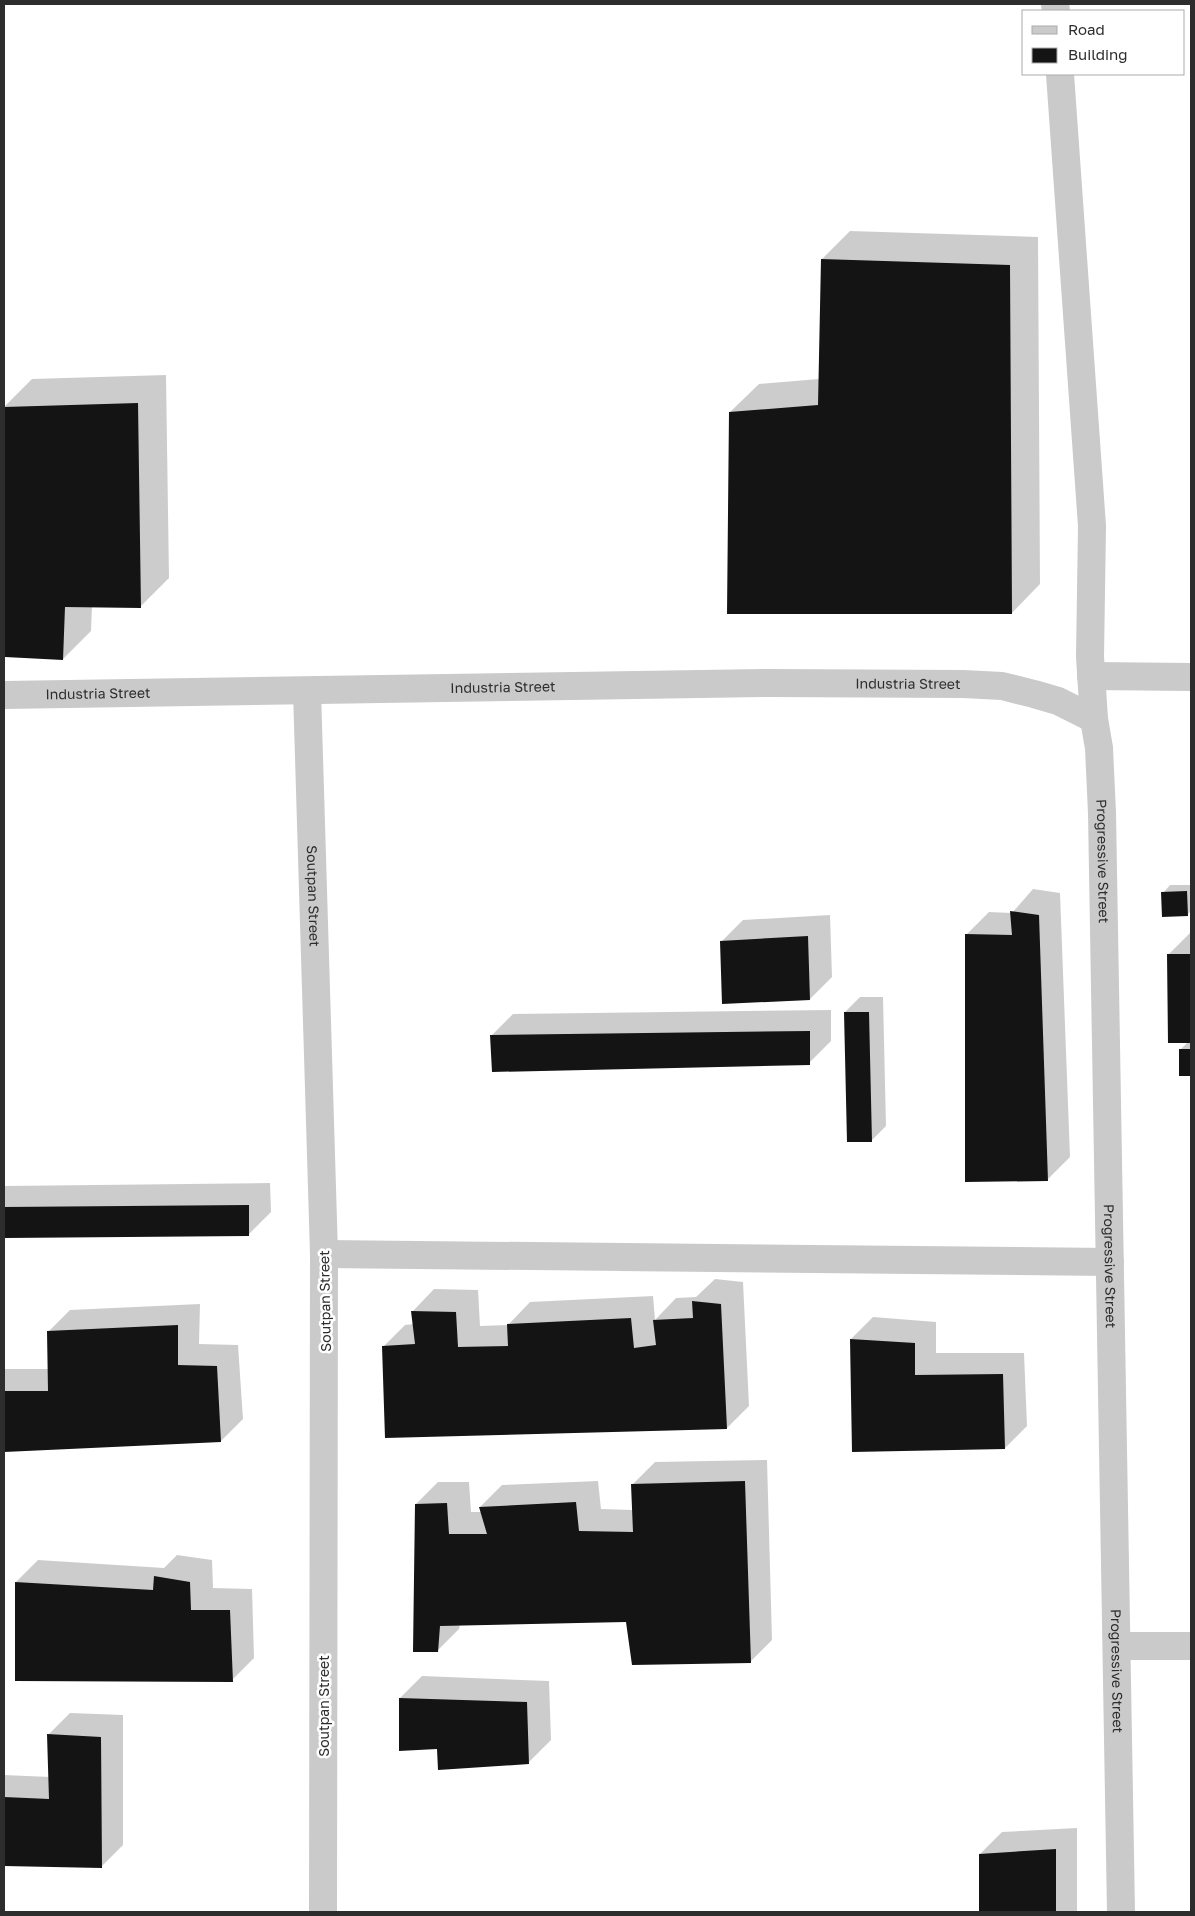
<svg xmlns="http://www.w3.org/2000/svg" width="1195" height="1916" font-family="'Golos Text',sans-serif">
<rect width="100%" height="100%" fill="#fff"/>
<path fill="#0003" d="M 850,231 L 1038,237 L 1040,584 L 1012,613 L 730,412 L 759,384 L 819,379 L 822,259 Z
M 166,375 L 169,578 L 140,607 L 92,606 L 91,631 L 63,659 L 6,656 L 4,407 L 32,379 Z
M 1170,885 L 1191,885 L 1191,911 L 1187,915 L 1163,893 Z
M 1033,889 L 1060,893 L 1070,1157 L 1048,1179 L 967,934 L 989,912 L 1012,913 Z
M 830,915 L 832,977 L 810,999 L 721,942 L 743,920 Z
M 1191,932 L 1191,1075 L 1180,1075 L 1180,1050 L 1188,1042 L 1168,955 Z
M 860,997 L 883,997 L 886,1126 L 871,1141 L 845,1012 Z
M 831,1010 L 831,1041 L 809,1063 L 491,1036 L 513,1014 Z
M 270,1183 L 271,1212 L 249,1234 L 4,1236 L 4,1186 Z
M 715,1279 L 743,1282 L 749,1406 L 727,1428 L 383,1347 L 405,1325 L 414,1324 L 413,1311 L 434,1289 L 478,1290 L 480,1326 L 508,1325 L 530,1302 L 653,1296 L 655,1320 L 676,1298 L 696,1297 Z
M 200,1304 L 199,1344 L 238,1345 L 243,1419 L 221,1441 L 4,1451 L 4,1369 L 49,1369 L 48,1332 L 70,1310 Z
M 873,1317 L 936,1322 L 936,1353 L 1024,1353 L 1027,1426 L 1005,1448 L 851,1339 Z
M 767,1460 L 772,1640 L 750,1662 L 627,1621 L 460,1624 L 459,1629 L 437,1651 L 416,1504 L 438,1482 L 469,1482 L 471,1512 L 482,1512 L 480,1507 L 502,1485 L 598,1481 L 601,1509 L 633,1510 L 633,1484 L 655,1462 Z
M 177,1555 L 212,1560 L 213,1588 L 252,1589 L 254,1658 L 232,1680 L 16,1582 L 38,1560 L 164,1568 Z
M 422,1676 L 549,1681 L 551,1740 L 529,1762 L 438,1748 L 400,1698 Z
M 70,1713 L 123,1715 L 123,1845 L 101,1867 L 4,1864 L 4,1775 L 50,1777 L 48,1735 Z
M 1077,1828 L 1077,1912 L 980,1912 L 980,1854 L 1002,1832 Z"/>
<path fill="#141414" d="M 821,259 L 1010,265 L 1012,614 L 727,614 L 729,412 L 818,405 Z
M 138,403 L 141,608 L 65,607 L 63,660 L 5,657 L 4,407 Z
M 1187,891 L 1188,916 L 1162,917 L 1161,892 Z
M 1010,911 L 1039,915 L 1048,1181 L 965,1182 L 965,934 L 1012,935 Z
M 808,936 L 810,1000 L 722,1004 L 720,941 Z
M 1167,954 L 1191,954 L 1191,1043 L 1168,1043 Z
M 844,1012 L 869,1012 L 872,1142 L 847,1142 Z
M 810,1031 L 810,1065 L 492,1072 L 490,1035 Z
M 1179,1049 L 1191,1049 L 1191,1076 L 1179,1076 Z
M 249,1205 L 249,1236 L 4,1238 L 4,1207 Z
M 692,1301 L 721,1304 L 727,1429 L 385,1438 L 382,1346 L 415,1344 L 411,1311 L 456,1312 L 458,1347 L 508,1346 L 507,1324 L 631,1318 L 634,1348 L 656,1345 L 653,1320 L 693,1318 Z
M 178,1325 L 178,1365 L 217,1366 L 221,1442 L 4,1452 L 4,1391 L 48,1391 L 47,1331 Z
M 850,1339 L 915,1343 L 915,1375 L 1003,1374 L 1005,1449 L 852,1452 Z
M 745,1481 L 751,1663 L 632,1665 L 626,1622 L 440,1626 L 438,1652 L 413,1652 L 415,1504 L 447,1503 L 449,1534 L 487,1534 L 479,1507 L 576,1502 L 579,1531 L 633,1532 L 631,1484 Z
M 154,1576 L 190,1582 L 191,1610 L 230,1610 L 233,1682 L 15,1681 L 15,1582 L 153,1590 Z
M 399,1698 L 527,1702 L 529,1764 L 438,1770 L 437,1749 L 399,1751 Z
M 47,1734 L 101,1737 L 102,1868 L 4,1866 L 4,1797 L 49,1799 Z
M 1056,1849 L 1056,1912 L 979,1912 L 979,1854 Z"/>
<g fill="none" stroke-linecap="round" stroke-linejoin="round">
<g stroke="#cacaca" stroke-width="28">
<path d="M 1055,4 L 1056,11"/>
<path d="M 1060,74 L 1092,526 L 1090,657 L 1094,719"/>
<path d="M 1091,676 L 1191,677"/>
<path id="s1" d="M 307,691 L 324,1254 L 323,1912"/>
<path id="s2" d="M 4,695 L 769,683 L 963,684 L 1002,686 L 1034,694 L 1058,701 L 1094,719 L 1099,748 L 1102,813 L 1121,1912"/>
<path d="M 324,1254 L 1110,1262"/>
<path d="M 1117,1646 L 1191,1646"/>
</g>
</g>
<g text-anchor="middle" stroke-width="5" stroke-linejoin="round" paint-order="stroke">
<g font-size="14" fill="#2d2d2d" stroke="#fff">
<text dy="5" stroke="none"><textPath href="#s2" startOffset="904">Industria Street</textPath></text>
<text dy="5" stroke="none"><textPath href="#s2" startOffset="499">Industria Street</textPath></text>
<text dy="5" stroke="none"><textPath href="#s2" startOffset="94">Industria Street</textPath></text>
<text dy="5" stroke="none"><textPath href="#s2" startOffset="1239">Progressive Street</textPath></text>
<text dy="5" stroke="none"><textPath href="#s1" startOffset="205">Soutpan Street</textPath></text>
<text dy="5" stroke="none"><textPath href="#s2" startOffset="1644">Progressive Street</textPath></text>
<text transform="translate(325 1301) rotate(-91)" y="5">Soutpan Street</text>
<text dy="5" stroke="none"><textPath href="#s2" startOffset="2049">Progressive Street</textPath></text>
<text transform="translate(324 1706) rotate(-90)" y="5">Soutpan Street</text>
</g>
</g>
<rect width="1195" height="1916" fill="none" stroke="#2d2d2d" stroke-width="10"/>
<rect x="1022" y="10" width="162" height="65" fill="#ffffff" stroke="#ababab"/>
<rect x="1032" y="26" width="25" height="8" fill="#cacaca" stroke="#ababab"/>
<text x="1068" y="35" font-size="15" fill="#2d2d2d">Road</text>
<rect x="1032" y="48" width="25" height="15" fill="#141414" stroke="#ababab"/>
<text x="1068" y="60" font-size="15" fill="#2d2d2d">Building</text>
</svg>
